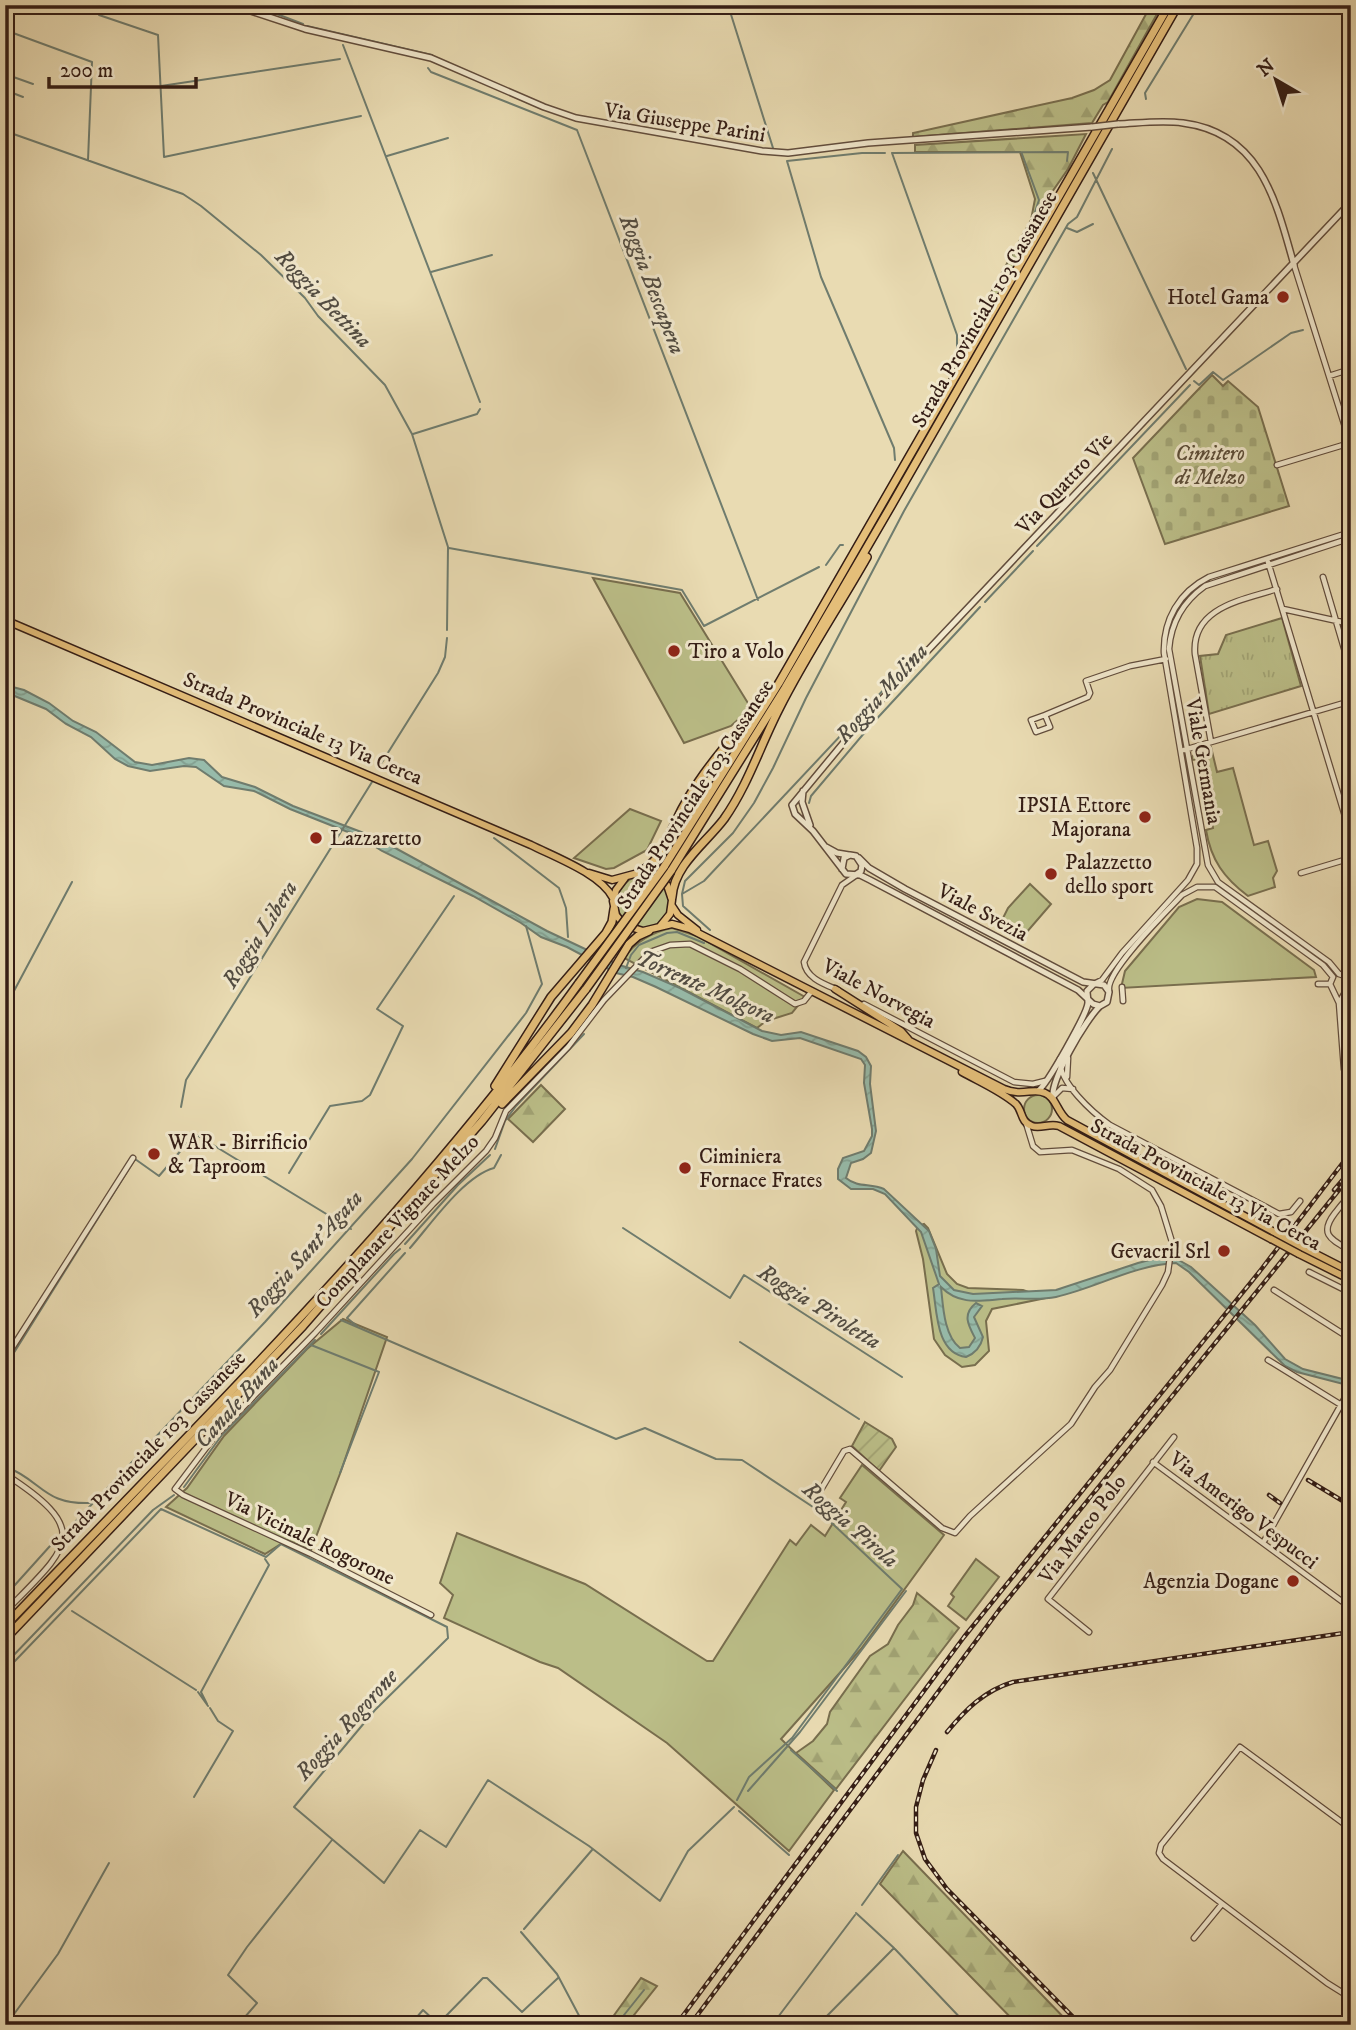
<svg xmlns="http://www.w3.org/2000/svg" width="1356" height="2030" font-family="'IM FELL DW Pica',serif">
<defs>
<pattern id="forest-firs" width="22" height="20" patternUnits="userSpaceOnUse" patternTransform="scale(1.75)"><rect width="22" height="20" fill="#bbbe88"/><path d="M5 1l3.5 6h-7zM16 11l3.5 6h-7z" fill="#a1a374"/></pattern>
<pattern id="cemetery-stones" width="16" height="16" patternUnits="userSpaceOnUse" patternTransform="scale(1.75)"><rect width="16" height="16" fill="#bbbe88"/><path d="M2 7V4a2 2 0 0 1 4 0v3zM10 15v-3a2 2 0 0 1 4 0v3z" fill="#a1a374"/></pattern>
<pattern id="park-tufts" width="24" height="20" patternUnits="userSpaceOnUse" patternTransform="scale(1.75)"><rect width="24" height="20" fill="#bbbe88"/><path d="M3 7l-1-3M5 7V3M7 7l1-3M15 17l-1-3M17 17v-4M19 17l1-3" fill="none" stroke="#a1a374"/></pattern>
<pattern id="garden-furrows" width="10" height="10" patternUnits="userSpaceOnUse" patternTransform="scale(1.75)"><rect width="10" height="10" fill="#bbbe88"/><path d="M-1 1l2-2M0 10L10 0M9 11l2-2" fill="none" stroke="#a1a374"/></pattern>
<pattern id="water-waves" width="16" height="10" patternUnits="userSpaceOnUse" patternTransform="scale(1.75)"><rect width="16" height="10" fill="#97bbaa"/><path d="M0 5q4-4 8 0t8 0" fill="none" stroke="#83a091"/></pattern>
</defs>
<rect width="100%" height="100%" fill="#e9dbb2"/>
<filter id="stains"><feTurbulence type="fractalNoise" baseFrequency=".00286" numOctaves="4"/><feColorMatrix values="0 0 0 0 .2 0 0 0 0 .09 0 0 0 0 .02 0 0 0 .5 -.17"/></filter>
<radialGradient id="worn" r=".72"><stop offset=".6" stop-color="#630" stop-opacity="0"/><stop offset="1" stop-color="#630" stop-opacity=".3"/></radialGradient>
<path fill="#bbbe88" stroke="#786e4e" stroke-width="2" d="M 593,578 L 680,593 L 751,708 L 731,726 L 684,743 Z
M 1211,747 L 1217,772 L 1233,768 L 1254,845 L 1268,841 L 1277,871 L 1273,878 L 1275,887 L 1248,896 C 1224,878 1211,860 1206,830 L 1213,828 L 1201,759 L 1192,760 L 1192,757 L 1196,752 Z
M 630,809 L 661,821 L 647,850 L 614,868 L 606,869 L 574,858 Z
M617 902a26 26 0 1 1 52 0a26 26 0 1 1-52 0Z
M 1030,884 L 1051,904 L 1020,940 L 998,928 L 1008,908 Z
M 1197,899 L 1222,902 L 1314,970 L 1316,977 L 1121,988 L 1125,971 L 1179,907 Z
M 672,928 L 697,936 L 805,997 L 792,1013 L 766,1021 L 757,1028 L 624,958 C 636,941 652,932 672,928 Z
M1024 1109a14 14 0 1 1 28 0a14 14 0 1 1-28 0Z
M 924,1224 L 928,1228 L 947,1274 L 957,1284 L 968,1288 L 1023,1290 L 1046,1298 L 992,1309 L 986,1321 L 989,1351 L 975,1365 L 962,1367 L 945,1355 L 934,1339 L 923,1259 L 916,1231 L 918,1226 Z
M 343,1319 L 387,1337 L 341,1471 L 311,1550 L 287,1540 L 265,1554 L 166,1507 L 187,1488 L 224,1436 L 307,1349 Z
M 862,1465 L 944,1535 L 861,1649 L 781,1739 L 834,1790 L 789,1851 L 667,1743 L 558,1668 L 540,1662 L 444,1618 L 453,1595 L 440,1583 L 457,1533 L 585,1584 L 707,1661 L 713,1661 L 790,1540 L 796,1545 L 811,1525 L 825,1536 L 846,1502 L 840,1498 Z
M 976,1559 L 999,1577 L 966,1620 L 948,1606 L 954,1597 L 951,1594 Z"/>
<path fill="url(#forest-firs)" stroke="#786e4e" stroke-width="2" d="M 1151,5 L 1162,5 L 1108,102 L 1103,105 L 1092,123 L 913,137 L 913,133 L 1072,98 L 1094,90 L 1110,80 Z
M 1086,134 L 1068,169 L 1050,195 L 1045,211 L 968,349 L 962,345 L 1031,220 L 1035,199 L 1020,152 L 915,152 L 915,145 Z
M 541,1085 L 565,1109 L 533,1142 L 508,1119 Z
M 917,1593 L 959,1628 L 836,1789 L 796,1753 L 813,1741 L 827,1724 L 830,1712 L 870,1656 L 888,1644 L 898,1625 L 913,1605 Z
M 903,1851 L 1071,2025 L 1018,2025 L 880,1884 Z
M 641,1978 L 657,1986 L 626,2025 L 607,2025 Z"/>
<path fill="url(#cemetery-stones)" stroke="#786e4e" stroke-width="2" d="M 1212,375 L 1223,386 L 1228,381 L 1258,407 L 1289,506 L 1165,544 L 1133,458 Z"/>
<path fill="url(#park-tufts)" stroke="#786e4e" stroke-width="2" d="M 1282,618 L 1301,686 L 1209,714 L 1200,656 L 1218,654 L 1226,635 Z"/>
<path fill="url(#garden-furrows)" stroke="#786e4e" stroke-width="2" d="M 865,1422 L 892,1439 L 896,1447 L 879,1471 L 852,1446 Z"/>
<path fill="url(#water-waves)" stroke="#6f7c6e" stroke-width="2" d="M 5,685 L 24,690 L 49,703 L 73,721 L 96,732 L 135,762 L 152,765 L 189,758 L 204,760 L 222,777 L 255,787 L 293,806 L 377,838 L 547,931 L 619,965 L 643,972 L 680,988 L 762,1031 L 781,1035 L 801,1032 L 858,1051 L 866,1057 L 871,1066 L 870,1084 L 876,1131 L 871,1153 L 863,1159 L 851,1163 L 846,1178 C 858,1188 870,1183 884,1189 L 929,1231 L 936,1249 L 940,1276 L 954,1290 L 973,1294 L 1056,1290 L 1138,1263 L 1157,1258 L 1175,1258 L 1191,1267 L 1255,1325 L 1285,1359 L 1303,1369 L 1351,1381 L 1351,1386 L 1297,1372 L 1285,1366 L 1189,1272 L 1176,1263 C 1134,1265 1096,1288 1056,1297 C 1037,1301 1020,1297 1002,1299 C 978,1301 959,1305 941,1287 C 943,1306 944,1336 960,1348 L 969,1347 L 975,1338 C 968,1325 962,1314 976,1303 L 982,1306 L 974,1317 L 983,1337 C 981,1346 976,1353 966,1357 C 936,1353 937,1312 933,1288 L 939,1284 L 921,1232 L 885,1194 L 873,1189 L 851,1189 L 838,1179 L 838,1169 L 843,1158 L 864,1151 L 872,1136 L 872,1129 L 864,1083 L 865,1065 L 861,1059 L 800,1038 L 772,1041 L 753,1034 L 656,987 L 633,977 L 616,973 L 567,947 L 541,937 L 521,923 L 473,896 L 382,851 L 358,836 L 290,809 L 254,791 L 224,786 L 196,767 L 184,766 L 150,771 L 128,766 L 115,759 L 91,737 L 66,724 L 46,709 L 5,692 Z"/>
<g fill="none" stroke-linecap="round" stroke-linejoin="round">
<path stroke="#6f7c6e" stroke-width="2" d="M 252,5 L 255,6
M 728,5 L 773,148
M 261,8 L 303,24
M 99,15 L 158,35 L 164,157 L 361,116
M 307,26 L 432,55
M 5,30 L 92,62 L 88,160
M 343,45 L 480,402
M 428,68 L 431,72 L 577,130 L 758,600
M 5,74 L 33,84
M 161,86 L 340,59
M 5,90 L 23,97
M 1146,99 L 1145,93 L 1199,5
M 5,131 L 183,194 L 201,206 L 261,255 L 305,298 L 318,316 L 385,385 L 412,434 L 448,547 L 447,630
M 885,153 L 862,153 L 787,161 L 821,277 L 894,448 L 895,460
M 892,153 L 957,335 L 957,351
M 892,153 L 1068,152 L 1067,161
M 1022,154 L 1039,200 L 1035,212
M 387,156 L 448,138
M 1093,173 L 1186,369
M 1067,228 L 1077,232 L 1093,224
M 431,272 L 492,255
M 1194,381 L 1199,385 L 1213,372 L 1223,380 L 1291,333 L 1303,330
M 413,434 L 477,414 L 480,409
M 1037,546 L 1190,385
M 449,548 L 682,590 L 704,626 L 819,567
M 826,565 L 840,545 L 843,545
M 985,602 L 1033,551
M 379,767 L 438,673 L 445,657 L 447,638
M 809,803 L 811,796 L 871,725 L 980,607
M 494,838 L 559,888 L 566,908 L 568,937
M 682,894 L 685,881 L 733,833 L 754,803 L 773,768 L 806,698 L 904,511 L 1068,224 L 1077,217 L 1112,149
M 710,930 L 683,906 L 682,894 L 704,881 L 920,651
M 626,968 L 631,955 L 639,945 L 667,933 L 677,932 L 704,943
M 6,1006 L 72,882
M 181,1107 L 186,1080 L 372,782
M 495,1149 L 505,1121 L 516,1106 L 584,1034
M 289,1173 L 330,1106 L 362,1101 L 370,1095 L 403,1026 L 377,1009 L 454,896
M 623,1228 L 730,1298 L 744,1275 L 902,1377
M 405,1244 L 458,1185 L 490,1155
M 410,1248 C 431,1224 464,1176 494,1168 L 501,1155
M 341,1320 L 616,1439 L 645,1428 L 716,1459 L 742,1460 L 819,1511 L 902,1589 L 792,1738 L 749,1777 L 737,1800
M 357,1326 L 347,1318 L 405,1253
M 321,1334 L 394,1254 L 400,1249
M 740,1342 L 859,1419
M 311,1345 L 379,1372 L 340,1473
M 5,1367 L 135,1159 L 159,1176 L 195,1134 L 351,1229
M 5,1466 C 44,1482 43,1505 92,1503
M 184,1487 L 222,1435 L 315,1340
M 75,1522 L 265,1322 L 412,1159 L 526,1013 L 542,984 L 526,926
M 5,1596 L 50,1546 L 58,1540
M 72,1611 L 196,1690
M 10,1659 L 153,1510 L 174,1495
M 14,1662 L 161,1509 L 266,1557 L 281,1544 L 447,1627 L 448,1638 L 375,1710 L 294,1807 L 384,1883 L 420,1830 L 446,1847 L 488,1780 L 589,1846 L 660,1901 L 688,1851 L 734,1807
M 5,1671 L 8,1668
M 198,1692 L 208,1706
M 207,1704 L 201,1692 L 269,1565 L 265,1559
M 791,1750 L 837,1791
M 748,1791 L 800,1732 L 906,1591
M 194,1797 L 233,1731 L 218,1721 L 210,1708
M 739,1811 L 789,1855
M 862,1905 L 898,1855
M 856,1913 L 894,1948 L 967,2025
M 524,1929 L 592,1850
M 521,1932 L 557,1974 L 584,2025
M 6,2025 L 58,1954 L 109,1863
M 238,2025 L 257,2003 L 228,1975 L 247,1947 L 332,1840
M 410,2025 L 423,2010 L 434,2020 L 442,2020 L 483,1978 L 487,1978 L 522,2012 L 558,1978
M 616,2025 L 644,1990
M 772,2025 L 855,1915
M 818,2025 L 894,1948"/>
<defs>
<path id="minor" d="M 1294,265 L 1351,446
M 1329,376 L 1351,369
M 1277,465 L 1350,443
M 1268,562 L 1351,836
M 1323,577 L 1351,672
M 1349,583 L 1351,587
M 1283,609 L 1351,624
M 1045,715 L 1088,697 L 1090,693 L 1086,681 L 1130,666 L 1166,659
M 1045,715 L 1050,727 L 1036,732 L 1031,720 Z
M 1211,742 L 1195,654 C 1191,607 1243,600 1277,589
M 1184,750 L 1351,701
M 1301,873 L 1351,858
M 1333,977 L 1330,984 L 1339,1003 L 1344,1069 L 1351,1089
M 1096,983 L 1102,980 L 1122,953 L 1188,880 L 1197,864 L 1197,848 L 1164,653 C 1163,620 1179,592 1209,577 L 1351,532
M 1318,984 L 1330,984
M 1122,987 L 1123,1001
M 838,990 C 824,984 806,978 804,962 L 842,885 L 855,876
M 1109,990 C 1106,971 1167,911 1182,895 L 1197,887 L 1215,887 L 1323,965 L 1333,977
M 1339,1003 L 1349,985 L 1345,976 L 1339,974 L 1329,962 L 1218,882 L 1208,865 L 1169,649 C 1171,623 1184,601 1205,586 L 1351,538
M 864,1004 L 1014,1082 L 1033,1084 L 1045,1081
M 1060,1059 C 1058,1082 1093,1113 1110,1125 L 1279,1214 L 1291,1212 L 1300,1201
M 1067,1077 L 1068,1058
M 1054,1096 L 1062,1088 L 1073,1089
M 1351,1197 C 1343,1201 1340,1207 1335,1213 C 1318,1235 1332,1240 1351,1251
M 1309,1272 L 1351,1293
M 1274,1290 L 1351,1339
M 5,1359 L 133,1158
M 1268,1360 L 1351,1411
M 1153,1462 L 1351,1608
M 5,1474 C 95,1532 68,1547 5,1612
M 819,1493 L 844,1451 L 850,1449 L 942,1528 L 955,1533 L 970,1516 L 1071,1424 L 1095,1387 L 1110,1370 L 1162,1285 L 1168,1272 L 1172,1242 L 1161,1206 L 1152,1190 L 1119,1169 L 1072,1150 L 1040,1152 L 1033,1146 L 1026,1123
M 1263,1543 L 1351,1387
M 431,1615 L 311,1554 L 183,1495 L 175,1489 L 215,1436 L 315,1333 L 433,1204 L 486,1151 L 495,1138 L 506,1111 L 568,1047 L 604,1000 L 650,952 L 670,945 L 690,944 L 740,969 L 795,1004 L 804,1001 L 812,991
M 1089,1632 L 1048,1599 L 1174,1437
M 1351,1829 L 1240,1747 L 1161,1845 L 1159,1853 L 1163,1859 L 1327,1983 L 1351,1998
M 1194,1938 L 1222,1904"/>
<path id="tertiary" d="M 233,5 L 305,29 L 431,58 L 544,107 L 576,118 L 762,151 L 788,153 L 868,143 L 1092,127
M 1118,124 C 1140,123 1162,120 1183,123 C 1261,133 1276,201 1294,265
M 803,791 L 802,802 L 810,825
M 826,847 L 837,853 L 849,855
M 859,858 L 869,868 L 905,889 L 1083,982 L 1104,985 L 1109,992 L 1107,1002 L 1100,1006 L 1093,1004 L 1078,990 L 870,880 L 860,875 L 846,874 L 813,831 L 795,814 L 792,805 L 864,718 L 1351,202
M 842,869 L 844,858 L 850,855 L 856,856 L 862,865 L 861,871 L 855,875
M 1038,1091 C 1047,1085 1087,1014 1088,1003 C 1088,999 1087,995 1087,991 L 1093,985
M 1053,1100 C 1049,1081 1086,1019 1100,1006"/>
<path id="primary" d="M 5,620 L 531,845 C 555,857 601,874 613,898
M 589,873 L 612,880 L 638,873 L 657,876 L 667,885 L 672,900 L 670,914 L 661,925
M 625,878 L 616,890 L 613,901 L 616,915 L 624,925 L 643,931 L 672,924 L 690,929 L 1004,1089 C 1023,1097 1034,1087 1045,1093 C 1056,1097 1057,1112 1067,1120 L 1276,1233
M 672,906 L 678,915 L 697,930
M 835,989 L 901,1031 L 908,1039
M 962,1072 C 980,1082 1001,1091 1016,1104 C 1023,1111 1020,1122 1032,1126 C 1041,1129 1049,1123 1059,1126 L 1271,1239
M 1304,1248 L 1351,1272
M 1299,1254 L 1351,1280"/>
<path id="trunk" d="M 664,867 L 779,683 L 1169,5
M 671,871 L 785,688 L 891,506 L 1178,5
M 638,873 C 660,862 666,842 676,821 C 698,773 734,738 765,697
M 672,897 C 674,865 706,843 724,819 C 748,785 760,746 779,709 C 805,657 838,608 867,557
M 495,1086 L 551,997 L 606,933 L 612,922 L 614,909
M 502,1104 L 571,1033 L 592,1005 L 629,944 L 638,936 L 649,931
M 5,1626 C 203,1419 411,1216 579,983
M 5,1639 L 303,1326 L 482,1121 L 586,989"/>
</defs>
<use href="#minor" stroke="#614c3c" stroke-width="7"/>
<use href="#tertiary" stroke="#614c3c" stroke-width="8"/>
<use href="#primary" stroke="#341d15" stroke-width="9"/>
<use href="#trunk" stroke="#341d15" stroke-width="10"/>
<use href="#minor" stroke="#f1e8cd" stroke-width="4.5"/>
<use href="#tertiary" stroke="#f1e8cd" stroke-width="5"/>
<use href="#primary" stroke="#e4be79" stroke-width="6"/>
<use href="#trunk" stroke="#e4be79" stroke-width="7"/>
<defs>
<path id="rail" d="M 1334,1190 L 1351,1170
M 1308,1480 L 1351,1506
M 1269,1495 L 1280,1503
M 947,1732 C 966,1709 984,1691 1013,1682 L 1351,1632
M 936,1750 L 923,1780 L 916,1807 L 916,1833 L 925,1859 L 947,1889 L 1081,2025
M 676,2025 L 964,1637 L 1260,1271 L 1351,1152
M 690,2025 L 999,1610 L 1343,1185"/>
</defs>
<use href="#rail" stroke="#341d15" stroke-width="4.5"/>
<use href="#rail" stroke="#f1e8cd" stroke-width="2" stroke-dasharray="5" stroke-linecap="butt"/>
<defs>
<path id="tertiary-bridge" d="M 1092,127 L 1118,124"/>
<path id="primary-bridge" d="M 1276,1233 L 1304,1248
M 1271,1239 L 1299,1254"/>
<path id="trunk-bridge" d="M 579,983 L 664,867
M 586,989 L 671,871"/>
</defs>
<use href="#tertiary-bridge" stroke="#614c3c" stroke-width="8" stroke-linecap="butt"/>
<use href="#primary-bridge" stroke="#341d15" stroke-width="9" stroke-linecap="butt"/>
<use href="#trunk-bridge" stroke="#341d15" stroke-width="10" stroke-linecap="butt"/>
<use href="#tertiary-bridge" stroke="#f1e8cd" stroke-width="5"/>
<use href="#primary-bridge" stroke="#e4be79" stroke-width="6"/>
<use href="#trunk-bridge" stroke="#e4be79" stroke-width="7"/>
</g>
<g fill="#8f2418" stroke="#f1e8cd" stroke-width="2.5">
<circle cx="1283" cy="297" r="7"/>
<circle cx="674" cy="651" r="7"/>
<circle cx="1145" cy="817" r="7"/>
<circle cx="316" cy="838" r="7"/>
<circle cx="1051" cy="874" r="7"/>
<circle cx="154" cy="1154" r="7"/>
<circle cx="685" cy="1168" r="7"/>
<circle cx="1224" cy="1251" r="7"/>
<circle cx="1293" cy="1581" r="7"/>
</g>
<g text-anchor="middle" stroke-width="6" stroke-linejoin="round" paint-order="stroke">
<g font-size="21" fill="#341d15" stroke="#f1e8cd">
<text transform="translate(685 122) rotate(9)" y="7">Via Giuseppe Parini</text>
<text transform="translate(984 309) rotate(-60)" y="7">Strada Provinciale 103 Cassanese</text>
<text transform="translate(1064 483) rotate(-47)" y="7">Via Quattro Vie</text>
<text transform="translate(303 728) rotate(23)" y="7">Strada Provinciale 13 Via Cerca</text>
<text transform="translate(1204 761) rotate(80)" y="7">Viale Germania</text>
<text transform="translate(695 794) rotate(-57)" y="7">Strada Provinciale 103 Cassanese</text>
<text transform="translate(983 912) rotate(28)" y="7">Viale Svezia</text>
<text transform="translate(879 993) rotate(28)" y="7">Viale Norvegia</text>
<text transform="translate(1206 1184) rotate(28)" y="7">Strada Provinciale 13 Via Cerca</text>
<text transform="translate(397 1221) rotate(-47)" y="7">Complanare Vignate Melzo</text>
<text transform="translate(148 1451) rotate(-46)" y="7">Strada Provinciale 103 Cassanese</text>
<text transform="translate(1244 1510) rotate(37)" y="7">Via Amerigo Vespucci</text>
<text transform="translate(1082 1529) rotate(-53)" y="7">Via Marco Polo</text>
<text transform="translate(310 1538) rotate(26)" y="7">Via Vicinale Rogorone</text>
</g>
<g font-size="21" fill="#341d15" stroke="#f1e8cd" text-anchor="start">
<text x="1269" y="304" text-anchor="end">Hotel Gama</text>
<text x="688" y="658">Tiro a Volo</text>
<text x="1131" y="812" text-anchor="end">IPSIA Ettore<tspan x="1131" dy="24">Majorana</tspan></text>
<text x="330" y="845">Lazzaretto</text>
<text x="1065" y="869">Palazzetto<tspan x="1065" dy="24">dello sport</tspan></text>
<text x="168" y="1149">WAR - Birrificio<tspan x="168" dy="24">&amp; Taproom</tspan></text>
<text x="699" y="1163">Ciminiera<tspan x="699" dy="24">Fornace Frates</tspan></text>
<text x="1210" y="1258" text-anchor="end">Gevacril Srl</text>
<text x="1279" y="1588" text-anchor="end">Agenzia Dogane</text>
</g>
<g font-size="21" font-style="italic" fill="#5c4d38" stroke="#f1e8cd">
<text x="1210" y="460">Cimitero<tspan x="1210" dy="24">di Melzo</tspan></text>
</g>
<g font-size="23" font-style="italic" fill="#524c42" stroke="#f1e8cd">
<text transform="translate(653 284) rotate(69)" y="8">Roggia Bescapera</text>
<text transform="translate(324 298) rotate(46)" y="8">Roggia Bettina</text>
<text transform="translate(881 693) rotate(-48)" y="8">Roggia Molina</text>
<text transform="translate(259 934) rotate(-58)" y="8">Roggia Libera</text>
<text transform="translate(706 986) rotate(24)" y="8">Torrente Molgora</text>
<text transform="translate(304 1253) rotate(-48)" y="8">Roggia Sant'Agata</text>
<text transform="translate(820 1306) rotate(32)" y="8">Roggia Piroletta</text>
<text transform="translate(236 1402) rotate(-48)" y="8">Canale Buna</text>
<text transform="translate(851 1524) rotate(41)" y="8">Roggia Pirola</text>
<text transform="translate(346 1724) rotate(-48)" y="8">Roggia Rogorone</text>
</g>
</g>
<rect width="1356" height="2030" fill="none" stroke="#e9dbb2" stroke-width="28"/>
<rect x="7" y="7" width="1342" height="2016" fill="none" stroke="#341d15" stroke-width="3.5"/>
<rect x="14" y="14" width="1328" height="2002" fill="none" stroke="#341d15" stroke-width="2"/>
<g transform="translate(1276 80) rotate(321)" stroke="#f1e8cd" stroke-width="5" paint-order="stroke">
<path d="M0-5L12 26L0 18L-12 26Z" fill="#341d15"/>
<text y="-10" font-size="19" font-weight="bold" text-anchor="middle" fill="#341d15">N</text>
</g>
<path d="M49 77v10h147v-10" fill="none" stroke="#341d15" stroke-width="3.5"/>
<text x="60" y="77" font-size="21" fill="#341d15" stroke="#f1e8cd" stroke-width="5" paint-order="stroke">200 m</text>
<rect width="100%" height="100%" filter="url(#stains)"/>
<rect width="100%" height="100%" fill="url(#worn)"/>
</svg>
